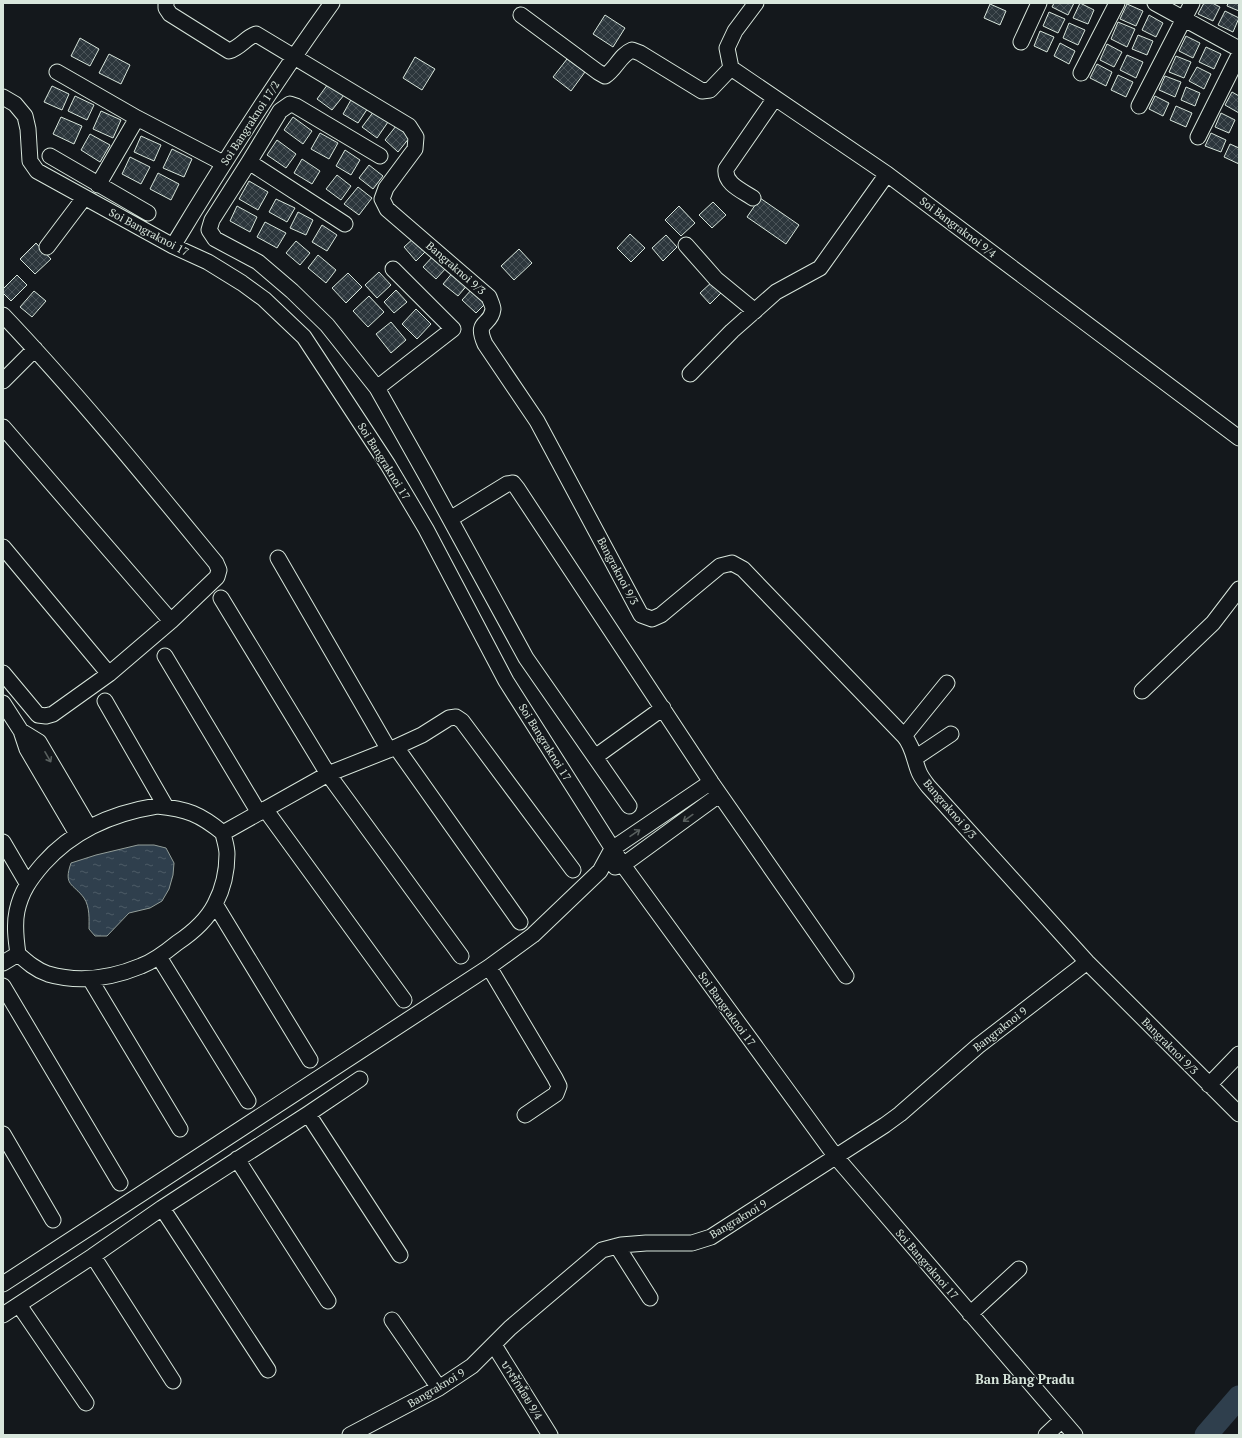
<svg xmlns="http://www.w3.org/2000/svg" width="1242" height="1438" font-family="'PT Serif',Sarabun,serif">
<defs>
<pattern id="water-ripples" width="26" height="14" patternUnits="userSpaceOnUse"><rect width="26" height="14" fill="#2f3f4d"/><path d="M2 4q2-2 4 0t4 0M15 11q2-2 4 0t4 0" fill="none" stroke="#4c5b66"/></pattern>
<pattern id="building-cross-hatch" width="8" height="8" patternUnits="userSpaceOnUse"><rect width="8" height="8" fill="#2c363c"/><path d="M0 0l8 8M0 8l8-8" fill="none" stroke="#4a5358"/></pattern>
</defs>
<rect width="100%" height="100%" fill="#14181c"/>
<path fill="url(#water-ripples)" stroke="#939e99" d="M 138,845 L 154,845 L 166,848 L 174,863 L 173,875 L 169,889 L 162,901 L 150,908 L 129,913 L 107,936 L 95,936 L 89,929 C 89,919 90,907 84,898 C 73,883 63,886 71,863 L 96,855 Z"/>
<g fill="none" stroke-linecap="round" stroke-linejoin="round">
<path stroke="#2f3f4d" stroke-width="23" d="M 1206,1435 L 1239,1397"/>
</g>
<path fill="url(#building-cross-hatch)" stroke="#d8e6dc" d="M 1054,3 L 1074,3 L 1068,15 L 1052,7 Z
M 1080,3 L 1094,10 L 1088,24 L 1073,18 Z
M 1204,3 L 1212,3 L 1220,7 L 1213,21 L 1198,14 Z
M 1228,3 L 1239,3 L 1239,11 L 1227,6 Z
M 990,4 L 1006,11 L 1000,25 L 984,18 Z
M 1127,4 L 1143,11 L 1136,26 L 1120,19 Z
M 1225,11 L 1239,18 L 1233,32 L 1218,25 Z
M 1049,12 L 1065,19 L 1058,33 L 1043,26 Z
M 605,15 L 625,28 L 613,47 L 593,34 Z
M 1149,15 L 1163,23 L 1156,37 L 1142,30 Z
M 1118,22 L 1135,29 L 1127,47 L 1111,39 Z
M 1069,23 L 1085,30 L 1078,45 L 1063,38 Z
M 1040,31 L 1054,37 L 1047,52 L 1034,46 Z
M 1138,35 L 1153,41 L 1147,55 L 1132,49 Z
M 1186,36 L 1200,43 L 1193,58 L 1179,51 Z
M 80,38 L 99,49 L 90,66 L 71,56 Z
M 1060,43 L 1075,51 L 1069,64 L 1054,56 Z
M 1107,44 L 1122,52 L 1114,67 L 1100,60 Z
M 1206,47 L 1221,54 L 1214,69 L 1199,62 Z
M 109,54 L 130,65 L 121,84 L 99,73 Z
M 1127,55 L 1143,62 L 1136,78 L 1120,70 Z
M 1176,56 L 1191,62 L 1184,78 L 1169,72 Z
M 415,57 L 435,69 L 422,90 L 403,78 Z
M 567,59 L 585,72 L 571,91 L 553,77 Z
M 1097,64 L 1112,72 L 1106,86 L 1090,78 Z
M 1197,67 L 1211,74 L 1204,89 L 1189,81 Z
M 1118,75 L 1133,82 L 1126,97 L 1111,90 Z
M 1165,76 L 1181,82 L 1175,97 L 1159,90 Z
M 328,84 L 344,95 L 332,110 L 317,99 Z
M 52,86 L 69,94 L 62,110 L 44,102 Z
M 1186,87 L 1200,93 L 1195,106 L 1181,100 Z
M 1232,92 L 1239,96 L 1239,113 L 1225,105 Z
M 75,96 L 94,105 L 87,120 L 68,111 Z
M 1155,96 L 1169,103 L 1163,116 L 1149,109 Z
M 352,98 L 368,108 L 358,123 L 343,114 Z
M 1176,106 L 1192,113 L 1186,127 L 1170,120 Z
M 101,111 L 121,120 L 113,138 L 93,129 Z
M 374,111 L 388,122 L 377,138 L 362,127 Z
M 1221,113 L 1235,120 L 1229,133 L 1215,127 Z
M 61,117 L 82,126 L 74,144 L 53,134 Z
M 293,117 L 312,131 L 303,144 L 284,130 Z
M 396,126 L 410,137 L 398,152 L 385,140 Z
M 320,133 L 338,143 L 329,159 L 311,149 Z
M 1211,133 L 1226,140 L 1221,152 L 1205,146 Z
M 90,134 L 110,145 L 100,162 L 81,150 Z
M 141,136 L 161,145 L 154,161 L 134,152 Z
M 277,140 L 296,154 L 286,168 L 267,155 Z
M 1230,144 L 1239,148 L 1239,164 L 1224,157 Z
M 172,149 L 192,159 L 184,177 L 163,168 Z
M 345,150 L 360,160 L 351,175 L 336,166 Z
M 130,157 L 150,167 L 141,184 L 122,174 Z
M 302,159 L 320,171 L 312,184 L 294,173 Z
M 369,165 L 383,176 L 373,189 L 359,178 Z
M 158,173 L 179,184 L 171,200 L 150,189 Z
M 337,175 L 351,186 L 341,200 L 326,189 Z
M 249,181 L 268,192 L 258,210 L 239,199 Z
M 358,187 L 372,198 L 359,215 L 344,204 Z
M 760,198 L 799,225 L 786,244 L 747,217 Z
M 276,199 L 295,208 L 287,222 L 269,212 Z
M 713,202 L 726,215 L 712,228 L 699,215 Z
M 237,206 L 257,217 L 250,232 L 230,221 Z
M 679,206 L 695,223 L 681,236 L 665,220 Z
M 298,212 L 313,220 L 306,235 L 290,228 Z
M 265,222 L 286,233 L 277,248 L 257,237 Z
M 322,225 L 337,235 L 327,251 L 312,242 Z
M 630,234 L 645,248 L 631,262 L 617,248 Z
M 666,235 L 677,247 L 663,261 L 652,248 Z
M 415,237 L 427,250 L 416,261 L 404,247 Z
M 296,241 L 310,253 L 300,265 L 286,253 Z
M 36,243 L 51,259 L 35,274 L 20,259 Z
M 519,249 L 532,263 L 514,280 L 501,266 Z
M 318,255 L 336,270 L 326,283 L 308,268 Z
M 434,255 L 447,267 L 436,279 L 423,267 Z
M 454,271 L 469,283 L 458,296 L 443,284 Z
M 379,272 L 391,285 L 377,298 L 365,285 Z
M 348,273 L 362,287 L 346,303 L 332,288 Z
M 17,275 L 27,285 L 11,301 L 3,293 L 3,289 Z
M 713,281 L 723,291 L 710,304 L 700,293 Z
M 473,288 L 488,301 L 476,313 L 462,300 Z
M 396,290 L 407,302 L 394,313 L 384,302 Z
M 34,291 L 46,301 L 32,317 L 20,307 Z
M 369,296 L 384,312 L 368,327 L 353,311 Z
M 416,309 L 431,324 L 417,339 L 402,324 Z
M 391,322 L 406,340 L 391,353 L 376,334 Z"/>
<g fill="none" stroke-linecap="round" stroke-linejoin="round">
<defs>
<path id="minor" d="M 166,3 L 166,8 L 170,14 L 229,51 C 241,47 245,38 256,34 L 409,126 L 416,137 L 415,149 L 386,188 L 382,199 L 387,209 L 489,297 C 490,300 493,306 493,309 C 491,327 474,319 485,344 L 537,421 L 641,615 L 652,619 L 661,615 L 720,566 L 732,563 L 743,569 L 904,736 C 913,746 914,760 919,772 C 921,777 925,782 928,786 L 1087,962 L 1239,1114
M 756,3 L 735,31 L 727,48 L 731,68 L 887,174 L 1239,438
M 1155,3 L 1239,49
M 521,15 L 598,72 L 605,76 C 616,69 620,55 632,50 L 640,53 L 702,91 L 710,90 L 731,68
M 1021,42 L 1039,3
M 57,72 L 137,118 L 223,163
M 1081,73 L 1117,3
M 3,97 L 15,104 L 25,116 L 28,129 L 30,161 L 37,171 L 173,246 L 208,262 L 242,283 L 264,299 L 304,337 L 388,465 L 426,529 L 506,681 L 623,865 L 836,1157 L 1075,1435
M 1139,106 L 1192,3
M 1198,137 L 1239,55
M 50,156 L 148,213
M 380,156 L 296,106 L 290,104 L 280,111 L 249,162 L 212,220 L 209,230 L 215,239 L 258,262 L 292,291 L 327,325 L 377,388 L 426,475 L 526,658 L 629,806
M 249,162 L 345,224
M 98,185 L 137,118
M 753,198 C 743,191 724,184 726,169 L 775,98
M 686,245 L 716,279 L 755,311
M 173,246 C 223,163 275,82 332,3
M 47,247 L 84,198
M 3,315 C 78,394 147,479 216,563 L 219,570 L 217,577 L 171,621 L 109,674 L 53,714 L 46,716 L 38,715 L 3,673
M 690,374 L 732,331 L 776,292 L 820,268 L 887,174
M 3,381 L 35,349
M 377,388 L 453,329 L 393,269
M 3,427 L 171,621
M 450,519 L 507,484 L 513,483 L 517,488 L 711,782 L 846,976
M 3,547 L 109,674
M 278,558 L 389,750
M 221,598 L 328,774 L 461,956
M 165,656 L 259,813
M 1142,691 L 1213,623 L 1239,589
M 105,701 L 166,807
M 3,703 L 21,731 L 27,749 L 77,834
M 21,731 L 39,742 L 89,827
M 904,736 L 947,683
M 396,747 L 520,922
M 595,757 L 663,708
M 915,758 L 951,734
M 157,806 C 187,809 200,814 223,833 C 224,839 227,847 227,854 C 227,870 223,889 215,904 C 207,920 192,933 177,943 C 166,952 154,961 141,966 C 112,978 79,983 48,974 C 36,970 27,962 18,954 C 16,940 14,925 17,911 C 21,892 30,879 43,864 C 73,830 113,813 157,806 Z
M 265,809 L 404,1000
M 223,833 L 328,774 L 396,747 L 422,735 L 449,718 L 456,717 L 462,721 L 573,870
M 3,842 L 27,883
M 615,867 L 623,865 L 719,795
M 215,904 L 310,1060
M 159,957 L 248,1101
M 3,963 L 18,954
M 489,967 L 555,1078 L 559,1086 L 556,1094 L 525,1115
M 90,979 L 180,1129
M 3,986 L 120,1183
M 1209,1085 L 1239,1054
M 308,1114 L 400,1255
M 3,1134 L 53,1220
M 237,1159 L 328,1301
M 162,1208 L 268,1370
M 617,1246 L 650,1298
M 93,1256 L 173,1381
M 3,1284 L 489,967 L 533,935 L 600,871 L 612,849 L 711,782
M 19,1305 L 86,1403
M 970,1314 L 1019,1269
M 3,1315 L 93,1256 L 162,1208 L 308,1114 L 360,1079
M 392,1320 L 439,1388
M 494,1345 L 550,1435
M 350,1435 L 439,1388 L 472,1366 L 510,1328 L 602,1250 L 621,1245 L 646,1243 L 692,1243 L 711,1237 L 885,1125 L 900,1114 L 978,1046 L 1087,962
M 1046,1435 L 1062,1420"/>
</defs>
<use href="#minor" stroke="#d8e6dc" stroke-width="17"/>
<use href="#minor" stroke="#14181c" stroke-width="15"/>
</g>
<defs><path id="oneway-shaft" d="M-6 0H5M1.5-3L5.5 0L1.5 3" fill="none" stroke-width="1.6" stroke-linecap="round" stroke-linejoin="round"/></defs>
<g stroke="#59605f">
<use href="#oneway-shaft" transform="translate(48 757) rotate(60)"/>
<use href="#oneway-shaft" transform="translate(688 818) rotate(144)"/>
<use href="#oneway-shaft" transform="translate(635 833) rotate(-34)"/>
</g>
<g text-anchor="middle" stroke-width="3" stroke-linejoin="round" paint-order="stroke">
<g font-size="11" fill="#d8e6dc" stroke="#14181c">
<text transform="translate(250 123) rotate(-57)" y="4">Soi Bangraknoi 17/2</text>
<text transform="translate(958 227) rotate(37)" y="4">Soi Bangraknoi 9/4</text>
<text transform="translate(149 232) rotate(28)" y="4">Soi Bangraknoi 17</text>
<text transform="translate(456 268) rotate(41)" y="4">Bangraknoi 9/3</text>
<text transform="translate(384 461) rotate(58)" y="4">Soi Bangraknoi 17</text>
<text transform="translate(618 571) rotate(62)" y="4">Bangraknoi 9/3</text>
<text transform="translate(545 742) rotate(58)" y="4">Soi Bangraknoi 17</text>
<text transform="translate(950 809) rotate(49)" y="4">Bangraknoi 9/3</text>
<text transform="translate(727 1009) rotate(54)" y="4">Soi Bangraknoi 17</text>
<text transform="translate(1000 1029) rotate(-38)" y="4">Bangraknoi 9</text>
<text transform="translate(1170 1046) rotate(45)" y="4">Bangraknoi 9/3</text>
<text transform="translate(738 1219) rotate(-31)" y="4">Bangraknoi 9</text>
<text transform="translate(927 1264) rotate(49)" y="4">Soi Bangraknoi 17</text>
<text transform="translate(436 1388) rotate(-31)" y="4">Bangraknoi 9</text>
<text transform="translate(522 1390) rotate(58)" y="4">บางรักน้อย 9/4</text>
</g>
<g font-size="13" font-weight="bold" fill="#d8e6dc" stroke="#14181c">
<text x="1025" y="1384">Ban Bang Pradu</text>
</g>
</g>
<rect width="1242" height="1438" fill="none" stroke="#d8e6dc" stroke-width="8"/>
</svg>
